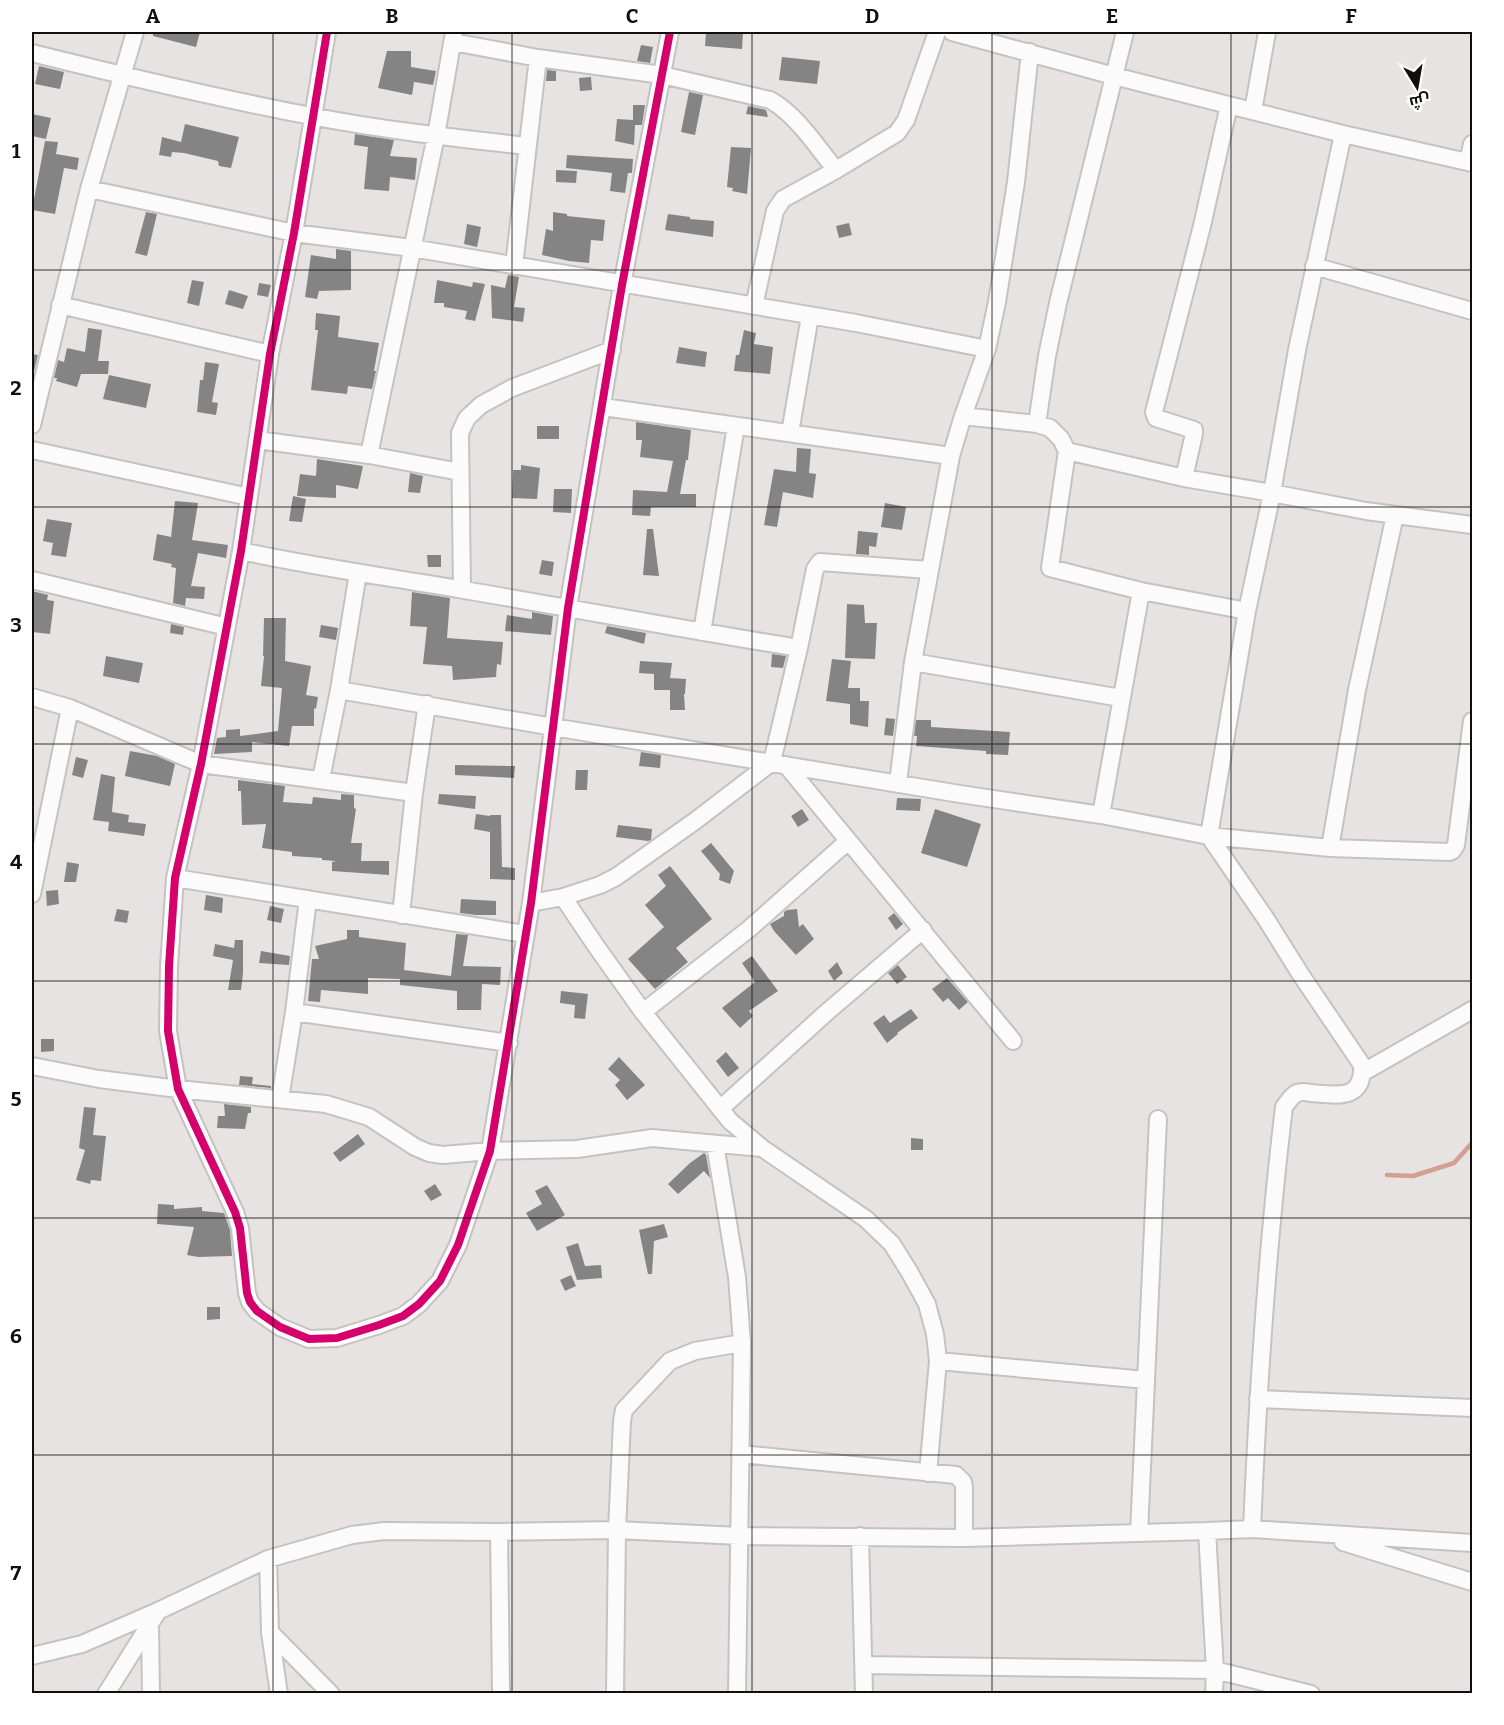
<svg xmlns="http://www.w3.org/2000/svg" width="1504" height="1725" font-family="Bitter,Cairo,serif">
<rect width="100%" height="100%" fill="#e8e3e3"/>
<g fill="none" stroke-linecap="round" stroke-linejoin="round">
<path stroke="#d2a090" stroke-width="4.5" d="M 1387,1175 L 1413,1176 L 1454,1163 L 1472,1143"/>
</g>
<path fill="#858485" d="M 153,32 L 200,32 L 196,47 L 153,36 Z
M 706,32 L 743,32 L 742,49 L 705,46 Z
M 641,45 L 653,47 L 650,63 L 637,61 Z
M 387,51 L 411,51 L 411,67 L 436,71 L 433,85 L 414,82 L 412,95 L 378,88 Z
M 782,57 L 820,61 L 817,84 L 779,80 Z
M 39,66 L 64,72 L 60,89 L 35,84 Z
M 547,70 L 556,71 L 556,81 L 546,81 Z
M 591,77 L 592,90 L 580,91 L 579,78 Z
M 689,92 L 703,95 L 695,135 L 681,132 Z
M 633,105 L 645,105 L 642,125 L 635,125 L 634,145 L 615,141 L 617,119 L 633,120 Z
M 748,106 L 766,110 L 768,117 L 746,114 Z
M 32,114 L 51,118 L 46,139 L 32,136 Z
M 185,124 L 239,137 L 231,168 L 219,166 L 218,161 L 184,153 L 172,152 L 171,157 L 159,155 L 162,137 L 181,142 Z
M 355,134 L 394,140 L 390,156 L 417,158 L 415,180 L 390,177 L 389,191 L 364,189 L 368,147 L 354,145 Z
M 45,141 L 58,142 L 56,154 L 79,158 L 77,170 L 64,168 L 55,214 L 32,210 Z
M 731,147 L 751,148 L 747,194 L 732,191 L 733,188 L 727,187 Z
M 567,155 L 633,159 L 632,173 L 628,173 L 625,193 L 610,191 L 612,173 L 566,168 Z
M 556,170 L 577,171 L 576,183 L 556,182 Z
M 146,212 L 157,214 L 147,256 L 135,253 Z
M 553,212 L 567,214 L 567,216 L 605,220 L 603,241 L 591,240 L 589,263 L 569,261 L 542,255 L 546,229 L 553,231 Z
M 668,214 L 690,217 L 690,219 L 714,221 L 713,237 L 665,230 Z
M 849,223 L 852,235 L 839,238 L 836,226 Z
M 467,224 L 481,227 L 477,247 L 464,244 Z
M 336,249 L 351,251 L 351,290 L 319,291 L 317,299 L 305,297 L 311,255 L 336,259 Z
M 508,275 L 519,277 L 514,307 L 525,308 L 523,322 L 492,318 L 491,285 L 505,288 Z
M 192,280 L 204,282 L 199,306 L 187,303 Z
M 437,280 L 472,287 L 473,282 L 485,284 L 475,321 L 465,319 L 467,311 L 444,307 L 444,303 L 434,303 Z
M 259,283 L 271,285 L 268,297 L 257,295 Z
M 229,290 L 248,296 L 243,309 L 225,304 Z
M 316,313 L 340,316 L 338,337 L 379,343 L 374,371 L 376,371 L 372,389 L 348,386 L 347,394 L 311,390 L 318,330 L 315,330 Z
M 88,328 L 102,330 L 98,361 L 109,361 L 108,374 L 81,374 L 77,387 L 56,381 L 57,378 L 54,378 L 58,360 L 64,362 L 67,348 L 85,352 Z
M 744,330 L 756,333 L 754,344 L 773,347 L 770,374 L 734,371 L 736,355 L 739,355 Z
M 679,347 L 707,352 L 705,367 L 676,363 Z
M 32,354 L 38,355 L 33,375 L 32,374 Z
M 205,362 L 219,364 L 212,402 L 218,403 L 216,415 L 197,412 L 200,380 L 203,380 Z
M 109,375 L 151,384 L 146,408 L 103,399 Z
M 636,422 L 691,430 L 688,460 L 686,460 L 680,494 L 696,494 L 696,507 L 651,507 L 650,516 L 632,515 L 633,490 L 667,492 L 673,461 L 640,457 L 642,440 L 636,440 Z
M 537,426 L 559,426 L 559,439 L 537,439 Z
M 797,448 L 811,449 L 809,473 L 816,474 L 813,498 L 783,492 L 777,527 L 764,525 L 774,469 L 796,472 Z
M 317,459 L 363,466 L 358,489 L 336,485 L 336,498 L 297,496 L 300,474 L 316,476 Z
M 521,465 L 540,468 L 537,499 L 512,498 L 513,470 L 521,470 Z
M 410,473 L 423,476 L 420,493 L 408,492 Z
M 554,489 L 572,489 L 571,513 L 553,512 Z
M 293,496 L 306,499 L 302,522 L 289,521 Z
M 175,501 L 198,503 L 192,540 L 228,545 L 226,558 L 198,553 L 191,586 L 205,587 L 204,599 L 186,598 L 185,606 L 173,603 L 176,568 L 171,567 L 172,564 L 153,560 L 157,534 L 171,537 Z
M 885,503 L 906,507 L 902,530 L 881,527 Z
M 47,519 L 72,523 L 66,557 L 51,555 L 53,543 L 43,541 Z
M 647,529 L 653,529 L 659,576 L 643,575 Z
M 858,531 L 878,533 L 876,547 L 869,546 L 869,555 L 856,554 Z
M 427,555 L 441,555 L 441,567 L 428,567 Z
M 542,560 L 554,562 L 552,576 L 539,574 Z
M 32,591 L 48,595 L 47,600 L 54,601 L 50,634 L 32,632 Z
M 412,592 L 450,598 L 447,638 L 503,642 L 501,665 L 497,664 L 496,677 L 453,680 L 452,666 L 423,664 L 427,627 L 410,626 Z
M 847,604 L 864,605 L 865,623 L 877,623 L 875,659 L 845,658 Z
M 532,612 L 553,616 L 551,635 L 505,631 L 507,615 L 532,619 Z
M 264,618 L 286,618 L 285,661 L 311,666 L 306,695 L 318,697 L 316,709 L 314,708 L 314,726 L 292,726 L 289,746 L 252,742 L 252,752 L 214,754 L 217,738 L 226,737 L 226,730 L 240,729 L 240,736 L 278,731 L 282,688 L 261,686 L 264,656 L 263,656 Z
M 171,624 L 184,627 L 183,635 L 170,633 Z
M 321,625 L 338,628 L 336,640 L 319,637 Z
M 607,626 L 646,633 L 644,644 L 605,633 Z
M 772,654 L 786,656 L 783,668 L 771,667 Z
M 106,656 L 143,663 L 139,683 L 103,676 Z
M 832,659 L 851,661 L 848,688 L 860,688 L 860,701 L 869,701 L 868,727 L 850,724 L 850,704 L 826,701 Z
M 640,661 L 672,663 L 670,678 L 686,679 L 685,694 L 684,694 L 685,710 L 670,710 L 670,690 L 654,690 L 654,674 L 639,673 Z
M 886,718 L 895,719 L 893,736 L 884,735 Z
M 916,720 L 931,720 L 931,727 L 1010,732 L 1008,755 L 986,754 L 986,751 L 916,746 L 917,736 L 914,736 Z
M 130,751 L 157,756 L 175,764 L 170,786 L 125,776 Z
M 641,752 L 661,755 L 660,768 L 639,766 Z
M 76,757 L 88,760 L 83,778 L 72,775 Z
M 455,765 L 515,766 L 514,778 L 455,775 Z
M 576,770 L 588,770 L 587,790 L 575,790 Z
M 101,774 L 115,777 L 112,812 L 129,815 L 128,822 L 146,824 L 144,836 L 108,831 L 109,822 L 93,820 Z
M 238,780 L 285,786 L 283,802 L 312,804 L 313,797 L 341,800 L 341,794 L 354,795 L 354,808 L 356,809 L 351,843 L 362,843 L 361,861 L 389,861 L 389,875 L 332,871 L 332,862 L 336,861 L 322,860 L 322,858 L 292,856 L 292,852 L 262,848 L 266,824 L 242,825 L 241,791 L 238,791 Z
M 439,794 L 476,796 L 475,809 L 438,804 Z
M 897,798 L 921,799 L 920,811 L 896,810 Z
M 802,809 L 809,820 L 798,827 L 791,816 Z
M 935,809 L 981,824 L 967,867 L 921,853 Z
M 476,814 L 490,816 L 490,815 L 501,815 L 502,867 L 515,868 L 515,880 L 490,879 L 490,832 L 474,829 Z
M 618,825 L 652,829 L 651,840 L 648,841 L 616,837 Z
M 711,843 L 734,871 L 730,884 L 719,880 L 720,874 L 701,851 Z
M 67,862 L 79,864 L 76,882 L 64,882 Z
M 670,866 L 712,919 L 676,948 L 688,962 L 655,989 L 628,959 L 664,927 L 645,905 L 666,886 L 658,875 Z
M 58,890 L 59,904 L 47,906 L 46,891 Z
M 206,895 L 223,898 L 222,913 L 204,910 Z
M 461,899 L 496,901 L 496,915 L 476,915 L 460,913 Z
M 270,906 L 284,909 L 281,923 L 267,920 Z
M 117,909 L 129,911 L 127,923 L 114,921 Z
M 797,909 L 799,927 L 803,924 L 814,939 L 796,955 L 774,931 L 770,924 L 784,916 L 784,912 L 787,910 Z
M 894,913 L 903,924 L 896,930 L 888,918 Z
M 347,930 L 359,930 L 359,937 L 406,943 L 404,970 L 451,976 L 456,934 L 468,935 L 463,966 L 501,967 L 500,985 L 482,984 L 481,1010 L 457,1010 L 457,991 L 400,985 L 400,979 L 368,978 L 368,994 L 321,990 L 320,1002 L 308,1001 L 312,959 L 319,959 L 315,946 L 347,939 Z
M 235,940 L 243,940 L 243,973 L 241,990 L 228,990 L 233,960 L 213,956 L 215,944 L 234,948 Z
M 261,951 L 290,956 L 289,965 L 259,963 Z
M 752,956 L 778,991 L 749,1011 L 753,1016 L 740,1028 L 722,1008 L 755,982 L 742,963 Z
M 837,962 L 843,973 L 834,981 L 828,971 Z
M 898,965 L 907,977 L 897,984 L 888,973 Z
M 947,978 L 968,1002 L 959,1010 L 948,998 L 943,1002 L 932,989 Z
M 561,991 L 588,994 L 585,1019 L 574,1018 L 575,1005 L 560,1003 Z
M 911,1009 L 918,1018 L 897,1033 L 898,1034 L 887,1043 L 873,1023 L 884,1015 L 890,1023 Z
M 41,1039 L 54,1039 L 54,1051 L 41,1052 Z
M 726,1052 L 739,1068 L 728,1077 L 716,1061 Z
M 619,1057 L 645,1085 L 627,1100 L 615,1085 L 620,1080 L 608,1069 Z
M 240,1076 L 253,1077 L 252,1084 L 271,1086 L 271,1088 L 239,1085 Z
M 224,1104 L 251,1107 L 251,1113 L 248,1113 L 245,1129 L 217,1128 L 218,1116 L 225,1116 Z
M 84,1107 L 96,1108 L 93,1135 L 106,1136 L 101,1181 L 91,1180 L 90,1184 L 76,1180 L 85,1150 L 79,1148 Z
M 358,1134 L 365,1144 L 340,1162 L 333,1153 Z
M 911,1138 L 923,1139 L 923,1150 L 911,1150 Z
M 704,1153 L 706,1155 L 710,1178 L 704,1171 L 678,1194 L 668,1184 L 690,1163 Z
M 435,1184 L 442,1195 L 431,1201 L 424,1191 Z
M 547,1185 L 565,1215 L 537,1231 L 526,1213 L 542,1204 L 535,1191 Z
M 158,1204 L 174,1205 L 174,1209 L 202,1207 L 202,1211 L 224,1213 L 230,1230 L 232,1256 L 198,1257 L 187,1255 L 194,1227 L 157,1224 Z
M 664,1224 L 668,1237 L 654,1241 L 652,1274 L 648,1274 L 639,1230 Z
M 578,1243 L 585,1266 L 601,1265 L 602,1278 L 577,1280 L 566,1247 Z
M 571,1275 L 576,1286 L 565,1291 L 560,1280 Z
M 207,1307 L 220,1307 L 220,1319 L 207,1320 Z"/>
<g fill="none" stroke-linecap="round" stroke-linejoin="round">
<defs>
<path id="street" d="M 327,32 L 294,233 L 270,354 L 241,551 L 201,764 L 175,878 L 169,966 L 168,1031 L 178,1089 L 235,1212 L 240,1228 L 247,1293 L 250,1302 L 257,1311 L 280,1327 L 309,1339 L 337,1338 L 379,1325 L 403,1316 L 419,1304 L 440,1281 L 458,1245 L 490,1151 L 531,903 L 568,608 L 622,285 L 670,32
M 952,32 L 1114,76 L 1343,134 L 1472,163
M 453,42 L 538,58 L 662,75 L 770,100 C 796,114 817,147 836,170
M 32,53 C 124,76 217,98 311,116 C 382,130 455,138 527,146
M 1253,111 L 1267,32
M 1468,162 L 1472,144
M 89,189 L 294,233 L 412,248 L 856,323 L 987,349
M 514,266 L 538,58
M 1314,266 L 1472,311
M 60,305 L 270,354
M 754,306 L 775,211 L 783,199 L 836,170 L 897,133 L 906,120 L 937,32
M 603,407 L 951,456
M 963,416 L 1037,424 L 1050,428 L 1061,439 L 1067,451 L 1184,478 L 1272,493 L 1366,511 L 1472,525
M 1037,424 L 1047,356 L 1058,303 L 1125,32
M 32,425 L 89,189 L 135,32
M 790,433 L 810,316
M 258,440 L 369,455 L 460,472
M 32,450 L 249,497
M 1067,451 L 1050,568 L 1141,591 L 1247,611
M 369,455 L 436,136 L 454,32
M 1184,478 L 1194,434 L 1194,430 L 1156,418 L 1154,412 L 1202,226 L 1229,105
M 241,551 C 315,567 389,577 464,590 C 576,609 687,630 799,648
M 32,580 L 227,627
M 462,589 L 460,433 L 467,418 L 481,405 L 512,388 L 612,350
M 702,632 L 736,426
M 913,662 L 1121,698
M 339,690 L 553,727 L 960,794 L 1101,815 L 1209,836 L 1330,848 L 1449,852 L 1452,851 L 1456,845 L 1472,721
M 32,697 L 70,708 L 201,764 L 414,793
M 786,765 L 1013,1041
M 321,779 L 339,690 L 358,573
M 898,783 L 913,662 L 951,456 L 963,416 L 987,349 L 997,302 L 1016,182 L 1030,52
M 1101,815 L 1141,591
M 1330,848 L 1357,690 L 1395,515
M 175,878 L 525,934
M 32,894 L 70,708
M 563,897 L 596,946 L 643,1012 L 730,1121 L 762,1148 L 866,1219 L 892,1244 L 910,1273 L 927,1304 L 935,1334 L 938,1361 L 928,1473
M 308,899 L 294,1012 L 509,1043
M 531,903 L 563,897 L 600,885 L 616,877 L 695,821 L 772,762 L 799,648 L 815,569 L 820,562 L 929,570
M 401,915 L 414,793 L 427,704
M 643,1012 L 749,929 L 848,841
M 32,1066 L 99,1079 L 178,1089 L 326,1104 L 369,1117 L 415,1147 L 429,1153 L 443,1155 L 490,1151 L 577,1149 L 652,1138 L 762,1148
M 1362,1073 L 1472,1010
M 280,1099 L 294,1012
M 720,1109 L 827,1012 L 923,930
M 715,1144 L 737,1277 L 742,1343 L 737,1694
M 938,1361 L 1146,1380
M 1258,1399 L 1472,1408
M 740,1454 L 956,1475 L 963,1482 L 964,1487 L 964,1538
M 1252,1529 C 1258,1388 1267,1247 1284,1107 C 1288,1102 1291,1096 1297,1093 C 1302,1091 1306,1092 1311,1093 C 1337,1095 1364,1101 1362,1065 L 1301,975 L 1266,919 L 1209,836 L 1247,611 L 1272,493 L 1297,350 L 1343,134
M 1207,1531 L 1215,1670 L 1214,1694
M 499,1532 L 501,1694
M 1139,1533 L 1158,1119
M 860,1536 L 864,1694
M 1343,1542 L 1472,1582
M 268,1559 L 270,1632 L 279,1694
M 150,1624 L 151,1694
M 270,1632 L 331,1694
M 32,1656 L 82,1644 L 158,1611 L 268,1559 L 352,1535 L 384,1531 L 499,1532 L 617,1530 L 739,1536 L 964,1538 L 1207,1531 L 1252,1529 L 1472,1543
M 864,1665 L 1215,1670 L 1311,1694
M 106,1694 L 158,1611
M 615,1694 L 617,1530 L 622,1421 L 624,1410 L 670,1361 L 695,1351 L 742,1343"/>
</defs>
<use href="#street" stroke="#c5c2c1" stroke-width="20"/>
<use href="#street" stroke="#fcfbfb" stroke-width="16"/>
<defs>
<path id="cycleway" d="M 327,32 L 294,233 L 270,354 L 241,551 L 201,764 L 175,878 L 169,966 L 168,1031 L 178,1089 L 235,1212 L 240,1228 L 247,1293 L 250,1302 L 257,1311 L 280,1327 L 309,1339 L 337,1338 L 379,1325 L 403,1316 L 419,1304 L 440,1281 L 458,1245 L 490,1151 L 531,903 L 568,608 L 622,285 L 670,32"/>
</defs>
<use href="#cycleway" stroke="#fff" stroke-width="11"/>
<use href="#cycleway" stroke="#d6006c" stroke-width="8"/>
</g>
<path fill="none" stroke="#110e0d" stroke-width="1.5" stroke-opacity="0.55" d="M 273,32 L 273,1694M 512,32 L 512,1694M 752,32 L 752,1694M 992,32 L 992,1694M 1231,32 L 1231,1694M 32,270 L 1472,270M 32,507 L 1472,507M 32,744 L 1472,744M 32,981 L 1472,981M 32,1218 L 1472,1218M 32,1455 L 1472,1455"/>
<rect width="1504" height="1725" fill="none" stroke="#ffffff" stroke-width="66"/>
<g transform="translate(1417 87) rotate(169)" stroke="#ffffff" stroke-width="4.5" paint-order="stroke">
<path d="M0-4.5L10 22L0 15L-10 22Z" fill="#110e0d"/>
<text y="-9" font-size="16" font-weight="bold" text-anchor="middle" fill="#110e0d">ش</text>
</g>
<rect x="33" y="33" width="1438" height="1659" fill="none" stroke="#110e0d" stroke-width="2"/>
<g font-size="20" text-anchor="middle" font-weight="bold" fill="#110e0d">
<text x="153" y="23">A</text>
<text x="392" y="23">B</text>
<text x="632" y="23">C</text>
<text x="872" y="23">D</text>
<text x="1112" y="23">E</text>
<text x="1351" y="23">F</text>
<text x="16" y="158">1</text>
<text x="16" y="395">2</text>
<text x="16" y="632">3</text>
<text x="16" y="869">4</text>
<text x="16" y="1106">5</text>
<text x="16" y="1343">6</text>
<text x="16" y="1580">7</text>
</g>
</svg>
